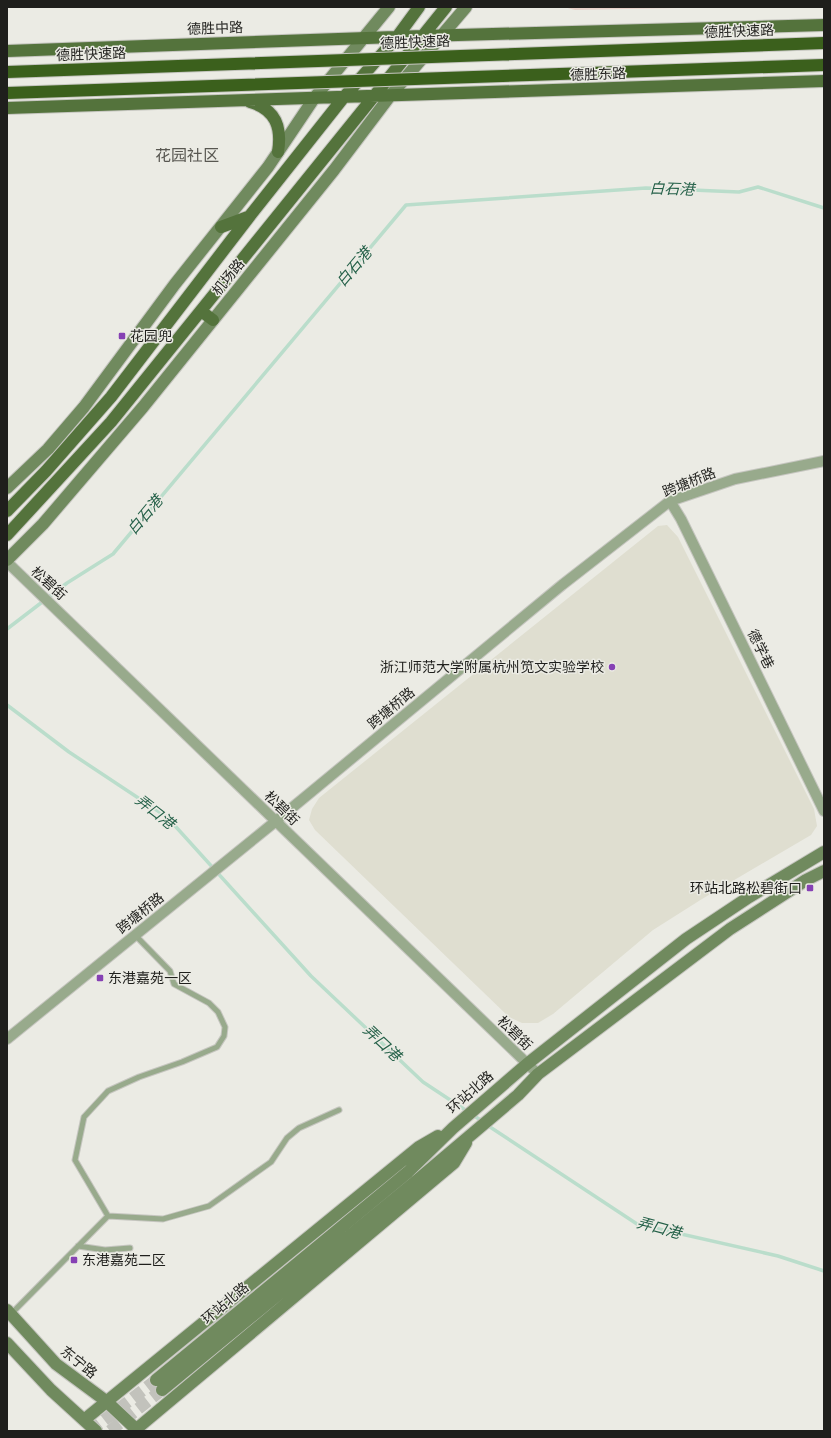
<svg xmlns="http://www.w3.org/2000/svg" width="831" height="1438" font-family="'PT Sans Narrow','Noto Sans SC',sans-serif">
<rect width="100%" height="100%" fill="#ebebe4"/>
<path fill="#dfded0" d="M 667,525 L 678,537 L 814,809 L 817,826 L 811,835 L 702,899 L 653,930 L 553,1014 L 538,1023 L 522,1023 L 509,1017 L 315,830 L 309,820 L 312,809 L 319,798 L 658,526 Z"/>
<path fill="#e8d1c9" d="M 564,7 L 729,7 L 575,10 Z"/>
<g fill="none" stroke-linecap="round" stroke-linejoin="round">
<path stroke="#baddcb" stroke-width="3.5" d="M 7,629 L 67,583 L 113,554 L 406,205 L 646,188 L 739,192 L 758,187 L 824,208
M 7,705 L 69,752 L 167,817 L 311,976 L 423,1082 L 482,1121
M 487,1125 L 637,1224 L 778,1256 L 824,1271"/>
<path stroke="#c2c2bc" stroke-width="12" stroke-dasharray="12 6" stroke-linecap="butt" d="M 90,1431 L 156,1380
M 110,1431 L 162,1390"/>
<defs>
<path id="lane" d="M 108,1216 L 75,1160 L 84,1117 L 108,1091 L 139,1077 L 182,1062 L 217,1047 L 224,1036 L 225,1027 L 218,1012 L 209,1003 L 174,984 L 170,971 L 135,935
M 78,1246 L 105,1250 L 130,1248
M 11,1314 L 108,1216 L 163,1219 L 209,1206 L 271,1162 L 287,1138 L 299,1128 L 339,1110"/>
<path id="street" d="M 670,501 L 681,519 L 824,811
M 7,562 L 538,1074
M 7,1039 L 276,821 L 562,585 L 670,501 L 735,479 L 824,461"/>
<path id="secondary" d="M 7,488 L 48,449 L 84,407 L 175,284 L 268,167 L 315,97 L 389,7
M 7,560 L 43,524 L 143,407 L 334,170 L 390,96 L 466,7
M 7,1310 L 56,1364 L 106,1401 L 138,1431
M 7,1343 L 51,1390 L 96,1431
M 156,1380 L 408,1172 L 453,1128 L 527,1064 L 686,939 L 749,897 L 824,852
M 162,1390 L 414,1183 L 518,1095 L 538,1074 L 730,929 L 806,880 L 824,871
M 84,1420 L 419,1147 L 438,1136
M 134,1431 L 454,1163 L 466,1143"/>
<path id="primary" d="M 7,51 L 423,36 L 824,25
M 250,102 C 276,109 282,128 278,152
M 7,108 L 824,81
M 221,227 L 248,217
M 201,311 L 213,320
M 7,511 L 46,471 L 111,397 L 249,217 L 344,97 L 397,37 L 419,7
M 7,535 L 111,422 L 446,7"/>
</defs>
<use href="#lane" stroke="#c6c6c0" stroke-width="7"/>
<use href="#street" stroke="#c6c6c0" stroke-width="12"/>
<use href="#secondary" stroke="#c6c6c0" stroke-width="14"/>
<use href="#primary" stroke="#c6c6c0" stroke-width="14"/>
<use href="#lane" stroke="#98aa8c" stroke-width="5"/>
<use href="#street" stroke="#98aa8c" stroke-width="10"/>
<use href="#secondary" stroke="#708a5e" stroke-width="12"/>
<use href="#primary" stroke="#54733c" stroke-width="12"/>
<defs>
<path id="highway-bridge" d="M 7,72 L 824,43
M 7,93 L 824,65"/>
</defs>
<use href="#highway-bridge" stroke="#c6c6c0" stroke-width="14" stroke-linecap="butt"/>
<use href="#highway-bridge" stroke="#3b601c" stroke-width="12"/>
</g>
<g fill="#8641b4" stroke="#ebebe4" stroke-width="1.5">
<rect x="118" y="332" width="8" height="8" rx="2"/>
<circle cx="612" cy="667" r="4"/>
<rect x="806" y="884" width="8" height="8" rx="2"/>
<rect x="96" y="974" width="8" height="8" rx="2"/>
<rect x="70" y="1256" width="8" height="8" rx="2"/>
</g>
<g text-anchor="middle" stroke-width="3" stroke-linejoin="round" paint-order="stroke">
<g font-size="14" fill="#1f1f1c" stroke="#ebebe4">
<text transform="translate(215 28) rotate(-2)" y="5">德胜中路</text>
<text transform="translate(739 31) rotate(-2)" y="5">德胜快速路</text>
<text transform="translate(415 42) rotate(-2)" y="5">德胜快速路</text>
<text transform="translate(91 54) rotate(-2)" y="5">德胜快速路</text>
<text transform="translate(598 74) rotate(-2)" y="5">德胜东路</text>
<text transform="translate(228 277) rotate(-51)" y="5">机场路</text>
<text transform="translate(689 482) rotate(-22)" y="5">跨塘桥路</text>
<text transform="translate(49 583) rotate(42)" y="5">松碧街</text>
<text transform="translate(761 649) rotate(64)" y="5">德学巷</text>
<text transform="translate(391 708) rotate(-40)" y="5">跨塘桥路</text>
<text transform="translate(282 808) rotate(44)" y="5">松碧街</text>
<text transform="translate(140 913) rotate(-39)" y="5">跨塘桥路</text>
<text transform="translate(515 1033) rotate(44)" y="5">松碧街</text>
<text transform="translate(470 1092) rotate(-41)" y="5">环站北路</text>
<text transform="translate(225 1303) rotate(-40)" y="5">环站北路</text>
<text transform="translate(79 1362) rotate(39)" y="5">东宁路</text>
</g>
<g font-size="14" fill="#1f1f1c" stroke="#ebebe4" text-anchor="start">
<text x="130" y="341">花园兜</text>
<text x="604" y="672" text-anchor="end">浙江师范大学附属杭州笕文实验学校</text>
<text x="802" y="893" text-anchor="end">环站北路松碧街口</text>
<text x="108" y="983">东港嘉苑一区</text>
<text x="82" y="1265">东港嘉苑二区</text>
</g>
<g font-size="15" font-style="italic" fill="#256149" stroke="#ebebe4">
<text transform="translate(672 189) rotate(2)" y="5">白石港</text>
<text transform="translate(354 267) rotate(-50)" y="5">白石港</text>
<text transform="translate(145 515) rotate(-50)" y="5">白石港</text>
<text transform="translate(155 812) rotate(38)" y="5">弄口港</text>
<text transform="translate(382 1043) rotate(43)" y="5">弄口港</text>
<text transform="translate(659 1228) rotate(15)" y="5">弄口港</text>
</g>
<g font-size="16" fill="#585751" stroke="#ebebe4">
<text x="187" y="161">花园社区</text>
</g>
</g>
<rect width="831" height="1438" fill="none" stroke="#1f1f1c" stroke-width="16"/>
</svg>
